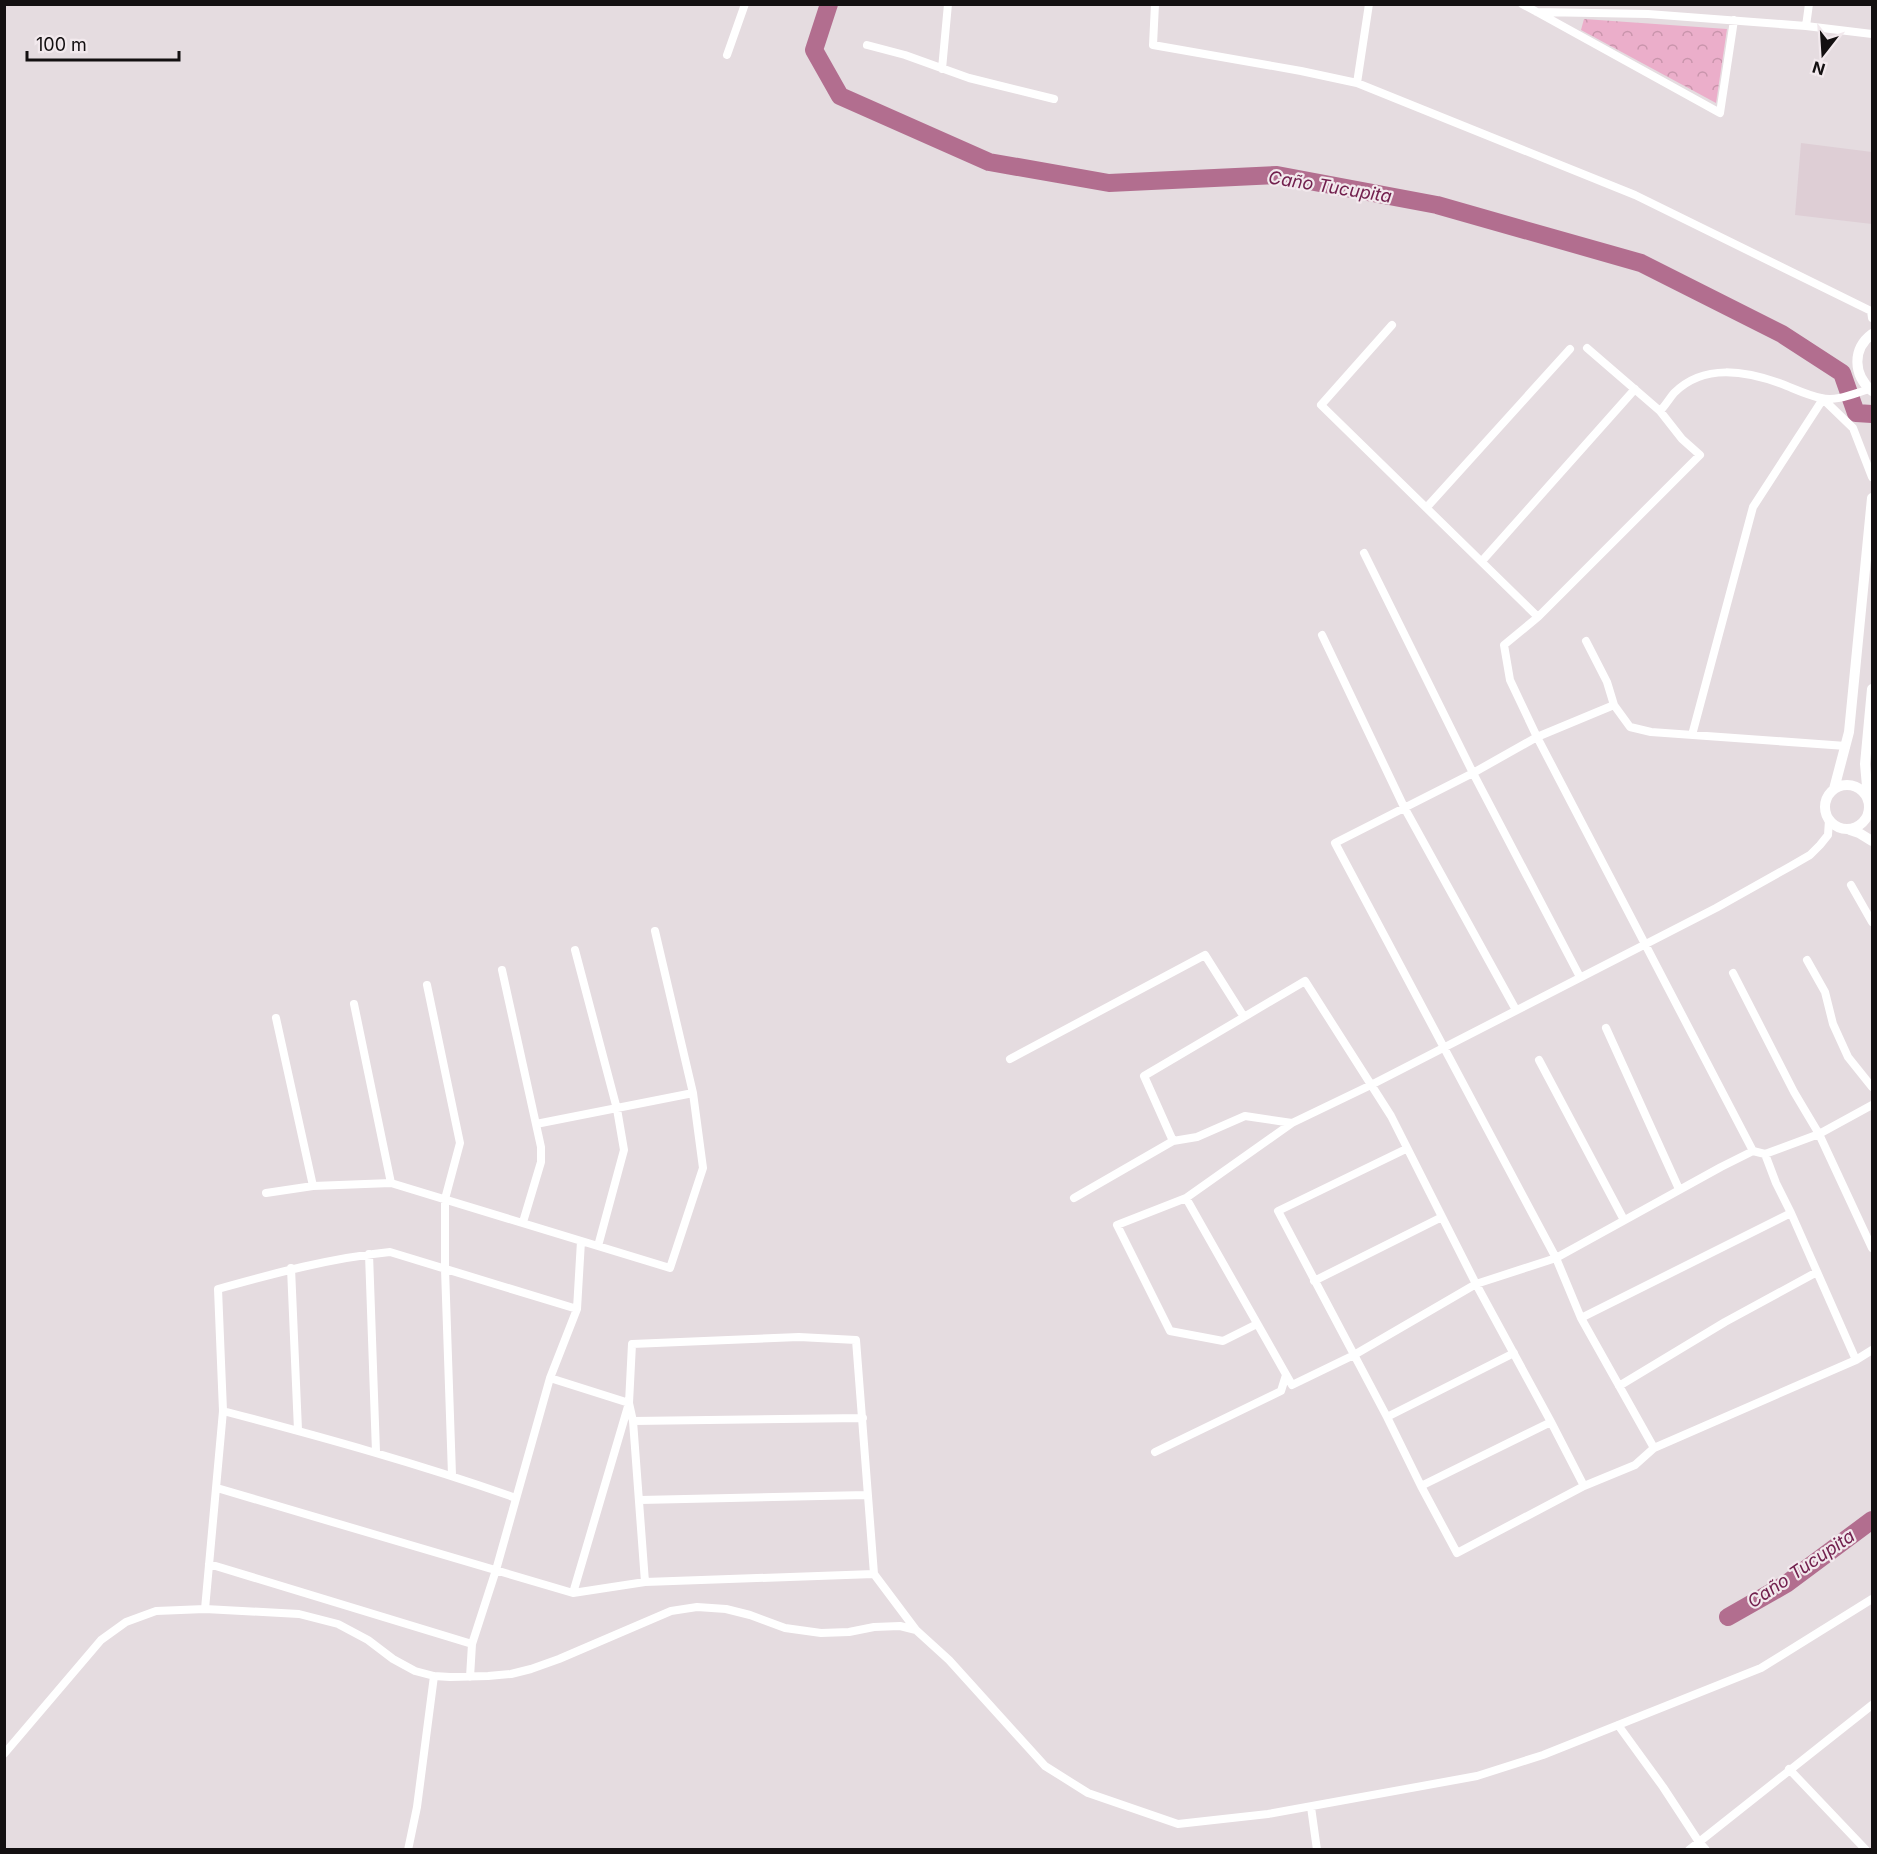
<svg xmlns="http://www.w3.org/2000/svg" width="1877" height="1854" font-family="Inter,sans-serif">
<defs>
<pattern id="park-crowns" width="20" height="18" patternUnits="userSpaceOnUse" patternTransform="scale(1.5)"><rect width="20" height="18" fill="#ebaeca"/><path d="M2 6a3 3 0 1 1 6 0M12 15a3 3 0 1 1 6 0" fill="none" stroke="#c995ac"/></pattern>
</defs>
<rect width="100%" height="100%" fill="#e5dce0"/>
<path fill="#deced5" d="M 1801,143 L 1872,152 L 1872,224 L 1795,215 Z"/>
<path fill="url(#park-crowns)" d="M 1584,19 L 1727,29 L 1716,103 L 1581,30 Z"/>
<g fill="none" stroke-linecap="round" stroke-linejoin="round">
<path stroke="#b26e8f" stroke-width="18" d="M 829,4 L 814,50 L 840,96 L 989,162 L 1109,183 L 1277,175 L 1437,205 L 1641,263 L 1782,334 L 1842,373 L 1856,413 L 1872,414
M 1728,1617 L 1786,1584 L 1872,1520"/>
<path stroke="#fff" stroke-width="8" d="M 1155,4 L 1153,45 L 1301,71 L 1357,83 L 1635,195 L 1871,311 L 1872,318
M 1522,4 L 1537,12 L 1720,113 L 1734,20
M 1537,12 L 1648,14 L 1806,26 L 1872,34
M 1806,26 L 1809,4
M 867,45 L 905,55 L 969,78 L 1054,99
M 727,55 L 745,4
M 942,69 L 948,4
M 1357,83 L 1369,4
M 1392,325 L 1321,405 L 1538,617
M 1587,348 L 1660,411 L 1682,439 L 1700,455 L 1538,617 L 1504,645 L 1510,680 L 1537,737 L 1753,1151
M 1660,411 C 1665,406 1669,399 1674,393 C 1704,363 1746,371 1782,384 C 1795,389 1807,395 1821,398 C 1837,402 1855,393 1870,389
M 1427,507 L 1570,349
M 1364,553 L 1473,773 L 1580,977
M 1482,561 L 1635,389
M 1322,635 L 1404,807 L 1516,1010
M 1586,641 L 1607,682 L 1614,705 L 1630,727 L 1651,732 L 1846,746
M 1614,705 L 1537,737 L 1473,773 L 1335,843 L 1556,1258 L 1581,1318 L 1654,1448
M 1692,735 L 1753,507 L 1823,399 L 1853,428 L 1872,477
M 1851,885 L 1872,922
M 575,950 L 617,1109 L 624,1150 L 598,1246
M 1807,960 L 1825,992 L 1833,1024 L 1848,1057 L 1872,1087
M 502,970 L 541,1147 L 541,1162 L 523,1222
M 1733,973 L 1794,1092 L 1819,1134 L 1872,1248
M 427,985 L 460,1143 L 445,1199 L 445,1269 L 452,1475
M 354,1004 L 391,1183
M 276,1018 L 313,1186
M 1606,1028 L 1679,1189
M 1010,1059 L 1205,955 L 1244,1017
M 1539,1060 L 1624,1220
M 1292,1123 L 1371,1085 L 1716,908 L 1791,866 L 1810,855 L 1820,845 L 1828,835 L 1829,820
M 536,1124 L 693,1093
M 1173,1141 L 1144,1076 L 1305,981 L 1391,1116 L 1476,1284 L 1551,1422 L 1584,1486
M 1406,1149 L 1278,1211 L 1387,1417 L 1421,1486 L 1457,1553 L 1584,1486 L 1635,1465 L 1654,1448 L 1856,1360 L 1872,1350
M 1765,1154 L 1776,1183 L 1791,1213 L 1856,1360
M 266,1193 L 313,1186 L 391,1183 L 670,1268 L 703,1168 L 693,1093 L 655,931
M 1074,1198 L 1173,1141 L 1197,1137 L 1245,1116 L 1292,1123 L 1186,1198 L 1292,1385 L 1354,1355 L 1476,1284 L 1556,1258 L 1721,1167 L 1753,1151 L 1765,1154 L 1819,1134 L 1872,1105
M 1186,1198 L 1117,1225 L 1170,1331 L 1223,1341 L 1257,1324
M 369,1254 L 376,1452
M 291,1268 L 298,1430
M 1314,1281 L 1442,1217
M 1581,1318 L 1791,1213
M 550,1378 L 629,1403 L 573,1593
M 1619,1386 L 1725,1322 L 1817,1272
M 223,1411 C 322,1437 420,1464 516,1498
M 1387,1417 L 1514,1353
M 633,1421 L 863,1418
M 1155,1452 L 1281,1391 L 1286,1375
M 1421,1486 L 1551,1422
M 217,1488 L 573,1593 L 645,1582 L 874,1574
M 640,1500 L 867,1495
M 209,1564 L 472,1644
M 645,1582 L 633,1421 L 629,1403 L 632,1344 L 799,1337 L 856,1340 L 874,1574 L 916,1630
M 205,1609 L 223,1411 L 218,1289 C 275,1273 331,1258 390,1252 L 577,1309
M 470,1677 L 472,1644 L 496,1570 L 550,1378 L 577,1309 L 581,1241
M 1618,1725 L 1663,1787 L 1699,1842 L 1706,1850
M 4,1754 L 101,1640 L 126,1622 L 156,1611 L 205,1609 L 299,1614 L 338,1624 L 368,1640 L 393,1659 L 415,1671 L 434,1676 L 450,1677 L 488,1676 L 511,1674 L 531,1669 L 559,1659 L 671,1611 L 697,1607 L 726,1609 L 750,1615 L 785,1628 L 821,1633 L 849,1632 L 874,1627 L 900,1626 L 916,1630 L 949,1660 L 1045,1766 L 1088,1793 L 1178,1824 L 1268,1814 L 1477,1776 L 1543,1755 L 1761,1668 L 1872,1599
M 1789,1769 L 1866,1850
M 1311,1807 L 1317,1850
M 408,1850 L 417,1807 L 434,1676
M 1689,1850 L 1872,1705"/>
<path stroke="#fff" stroke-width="10" d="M 1872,334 C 1852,349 1853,375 1872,391
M1825 807a22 22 0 1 1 44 0a22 22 0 1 1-44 0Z
M 1834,789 L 1849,732 L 1872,498
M 1868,797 L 1865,764 L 1872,689
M 1850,830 L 1859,833 L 1872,841"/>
</g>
<g text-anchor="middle" stroke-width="4.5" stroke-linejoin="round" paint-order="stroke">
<g font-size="18" font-style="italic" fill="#72204e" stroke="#f2e9ed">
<text transform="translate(1330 187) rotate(9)" y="6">Caño Tucupita</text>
<text transform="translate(1801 1569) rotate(-34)" y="6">Caño Tucupita</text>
</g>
</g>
<rect width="1877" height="1854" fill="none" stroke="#131011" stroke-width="12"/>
<g transform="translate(1823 54) rotate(197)" stroke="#f2e9ed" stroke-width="4.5" paint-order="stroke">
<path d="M0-4.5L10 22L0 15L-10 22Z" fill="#131011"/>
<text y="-9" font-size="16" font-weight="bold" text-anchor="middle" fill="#131011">N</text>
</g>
<path d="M27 51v9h152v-9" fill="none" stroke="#131011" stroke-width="3"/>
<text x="36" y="51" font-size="18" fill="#131011" stroke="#f2e9ed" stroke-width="4.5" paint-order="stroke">100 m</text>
</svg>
